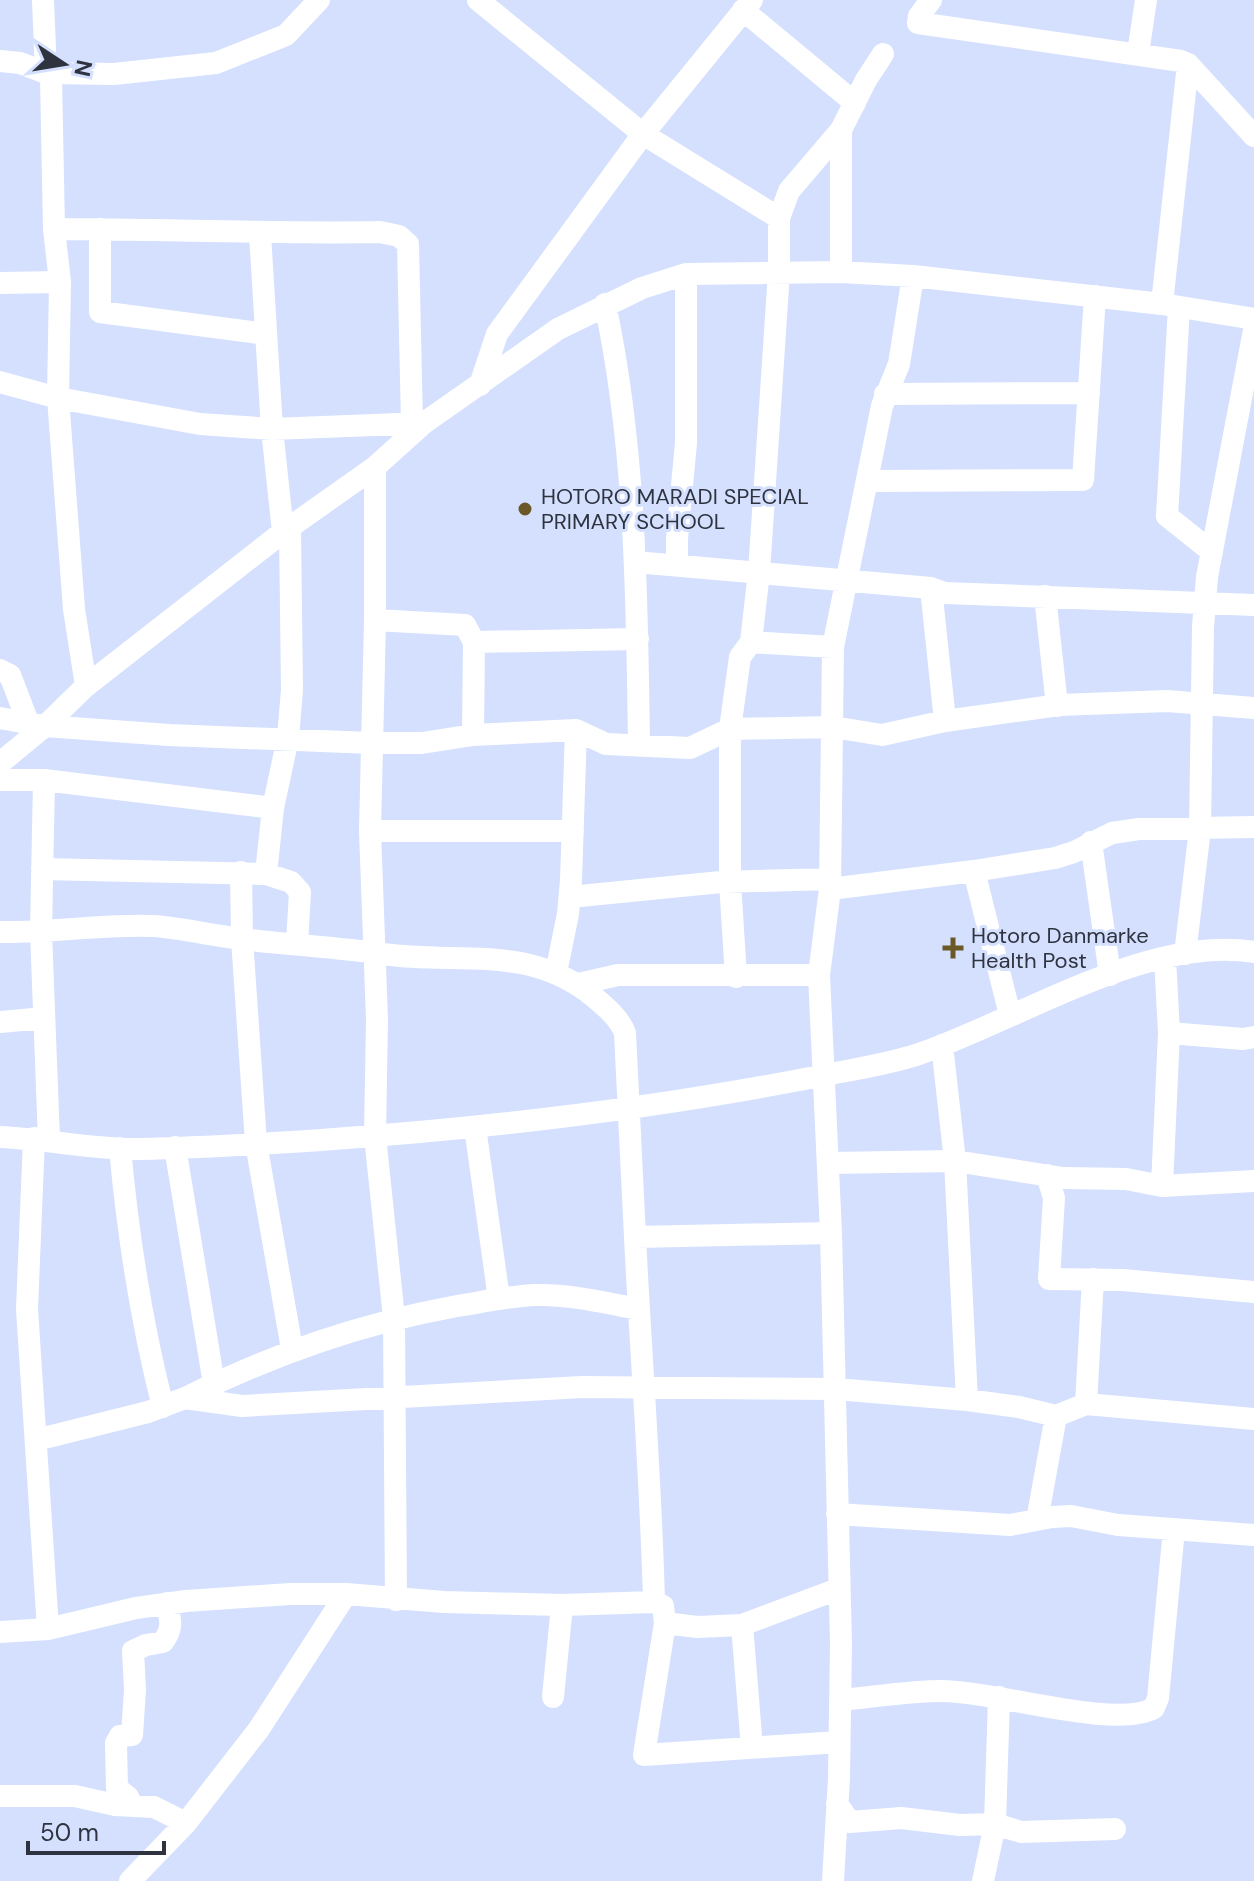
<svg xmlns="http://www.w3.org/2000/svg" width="1254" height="1881" font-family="'DM Sans',sans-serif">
<rect width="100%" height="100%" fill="#d4e0fe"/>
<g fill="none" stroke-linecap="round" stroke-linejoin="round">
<path stroke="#fff" stroke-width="22" d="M 43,0 L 46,73 L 51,77 L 54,229 L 60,282 L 58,398 L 74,609 L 86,686
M 478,0 L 643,134 L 779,218
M 931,0 L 919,16 L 918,23 L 1181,61 L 1188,64 L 1254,136
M 743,10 L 855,103
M 1138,53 L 1146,0
M 0,61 L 20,63 L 46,73 L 114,74 L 216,63 L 286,35 L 319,0
M 841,130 L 841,272
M 54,229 C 163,229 272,234 380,232 L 399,236 L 408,244 L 412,424
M 100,229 L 100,312 L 266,334
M 260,234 L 272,429 L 283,532
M 0,283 L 60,282
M 605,304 C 636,449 637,599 639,746
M 1162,304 L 1188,64
M 1179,307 L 1167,516 L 1212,552
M 0,382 L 58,398 L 200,424 L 272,429 L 424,423
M 480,385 L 497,334 L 643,134 L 752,0
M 885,394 L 1089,393
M 375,467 L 375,620 L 370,831 L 377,1019 L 375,1136 L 394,1318 L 396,1600
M 867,481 L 1083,480 L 1095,296
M 635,562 L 931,588 L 945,593 L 1254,605
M 677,565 L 677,539 L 686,443 L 686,274
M 931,588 L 945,721
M 1045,596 L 1057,706
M 375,620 L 465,625 L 474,642
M 751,642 L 833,647
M 0,670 L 10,675 L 28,722
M 0,718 L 45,726 L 169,735 L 371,743 L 422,743 L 473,735 L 576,730 L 606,744 L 690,748 L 730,729 L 833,727 L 882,735 L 945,721 L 1059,705 L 1167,701 L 1254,708
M 473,735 L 474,642 L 638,639
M 0,763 L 45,726 L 86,686 L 283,532 L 375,467 L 424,423 L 558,329 L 642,288 L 686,274 L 841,272 L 913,276 L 1162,304 L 1254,319
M 0,780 L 44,780 L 273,808
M 44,780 L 41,932 L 49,1140
M 370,831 L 573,831
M 1091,842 L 1110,975
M 42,869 L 266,874 L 291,882 L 300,892 L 297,944
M 974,871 L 1010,1015
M 241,872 L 242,939 L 256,1143 L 292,1349
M 266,874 L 273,808 L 288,738 L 292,690 L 290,529
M 830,889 L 974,871 L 1055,858 L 1074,852 L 1112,833 L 1139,829 L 1254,827
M 570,897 L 721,882 L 830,879
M 0,932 C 51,933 102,924 153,926 C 183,928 213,936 243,939 C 290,945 336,947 383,954 C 458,965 528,943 594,997 C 606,1007 620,1019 625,1033 L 635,1237
M 1185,954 L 1200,829 L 1203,627 L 1207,577 L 1254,330
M 556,973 L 568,914 L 571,880 L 576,730
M 736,977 L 730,882 L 730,729 L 740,657 L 751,642 L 759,572 L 779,272 L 779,218 L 789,191 L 841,130 L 866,80 L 883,54
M 578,984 L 618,975 L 819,975
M 0,1022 L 44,1018
M 1169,1033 L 1243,1039 L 1254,1037
M 942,1045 L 955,1161 L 967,1400
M 475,1127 L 499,1299
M 0,1137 C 47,1139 94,1150 141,1149 C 201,1148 261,1144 321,1140 C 490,1128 659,1108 825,1075 C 856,1069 889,1064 919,1054 C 1016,1021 1150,934 1254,952
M 34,1138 L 27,1309 L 48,1629
M 175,1147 L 214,1384
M 120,1148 C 128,1236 141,1321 163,1407
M 829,1163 L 955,1161 L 1063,1178 L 1126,1179 L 1162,1186 L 1254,1181
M 1047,1175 L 1054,1198 L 1049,1279 L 1123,1280 L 1254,1292
M 1162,1186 L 1169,1033 L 1165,958
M 185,1398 C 274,1354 359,1324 457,1306 C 483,1302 509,1296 536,1295 C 570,1294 605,1303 639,1309
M 1086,1404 L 1093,1279
M 36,1440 L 148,1412 L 185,1398 L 242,1406 L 582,1387 L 836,1389 L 967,1400 L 1019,1407 L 1056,1416 L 1086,1404 L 1254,1419
M 837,1514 L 1010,1525 L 1052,1517 L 1071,1516 L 1118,1525 L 1254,1535
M 1037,1520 L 1056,1416
M 654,1602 C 651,1480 641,1359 635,1237 L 831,1233
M 665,1623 L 697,1627 L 742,1625 L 838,1589
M 742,1625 L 752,1748
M 0,1632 L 48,1629 L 136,1608 L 186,1601 L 290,1594 L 346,1594 L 444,1602 L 562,1605 L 654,1602 L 663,1606 L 665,1623 L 644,1755 L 839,1742
M 553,1697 L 562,1605
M 840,1700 C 874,1697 909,1691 943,1691 C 994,1691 1116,1730 1154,1708 L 1158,1698 L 1174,1529
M 0,1796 L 75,1796 L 115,1805 L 154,1807 L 186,1823
M 837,1804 L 850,1822 L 901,1818 L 960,1825 L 995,1824 L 1021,1832 L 1115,1829
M 132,1806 L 128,1797 L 117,1788 L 116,1743 L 120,1736 L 132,1735 L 135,1690 L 133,1651 L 146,1645 L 163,1642 C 174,1627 170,1620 167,1603
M 130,1881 L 186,1823 L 259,1729 L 346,1594
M 833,1881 L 839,1778 L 841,1644 L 831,1233 L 819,975 L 830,889 L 833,647 L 882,406 L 899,364 L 913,276
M 983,1881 L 995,1824 L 999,1697"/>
</g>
<g fill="#6b5826" stroke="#d4e0fe" stroke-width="3">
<circle cx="525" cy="509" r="8"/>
<path d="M949 936h8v8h8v8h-8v8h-8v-8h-8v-8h8z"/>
</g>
<g text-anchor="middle" stroke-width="6" stroke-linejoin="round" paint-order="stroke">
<g font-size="22" fill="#2e333f" stroke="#d4e0fe" text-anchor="start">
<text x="541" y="504">HOTORO MARADI SPECIAL<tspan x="541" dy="25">PRIMARY SCHOOL</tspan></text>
<text x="971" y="943">Hotoro Danmarke<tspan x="971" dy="25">Health Post</tspan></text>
</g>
</g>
<g transform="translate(64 64) rotate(102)" stroke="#d4e0fe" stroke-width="6" paint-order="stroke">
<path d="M0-6L14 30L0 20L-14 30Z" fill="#2e333f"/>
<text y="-12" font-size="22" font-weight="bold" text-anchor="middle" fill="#2e333f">N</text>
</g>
<path d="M28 1841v12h136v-12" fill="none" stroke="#2e333f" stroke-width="4"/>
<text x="40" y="1841" font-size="24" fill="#2e333f" stroke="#d4e0fe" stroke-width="6" paint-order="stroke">50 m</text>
</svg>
